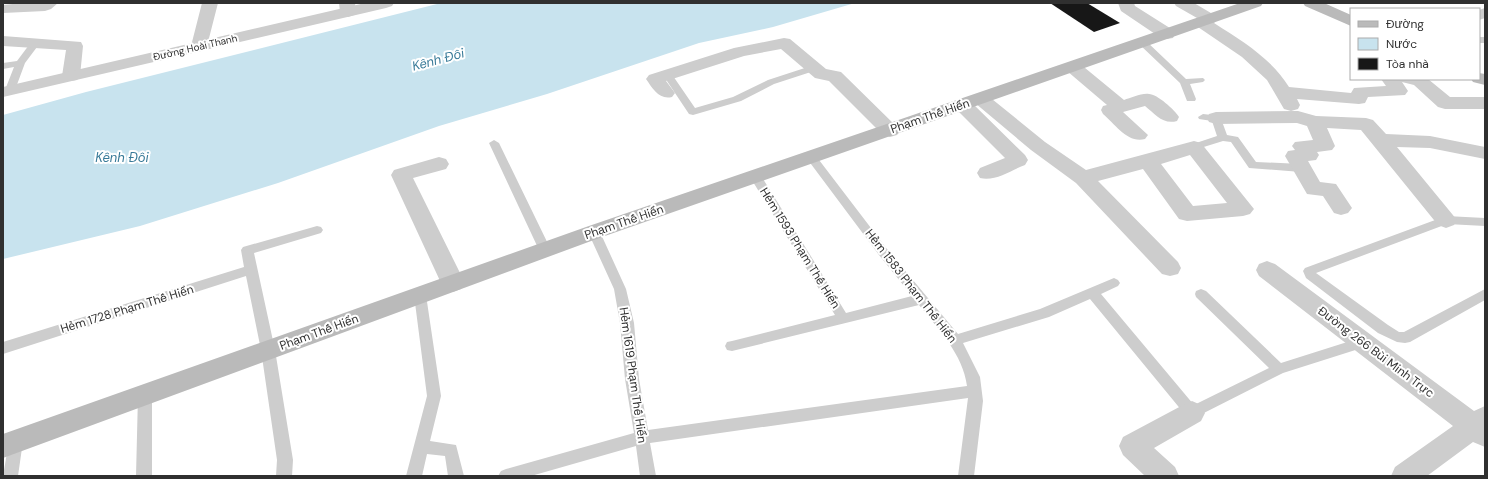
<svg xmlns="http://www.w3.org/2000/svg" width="1488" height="479" font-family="'DM Sans',sans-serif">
<rect width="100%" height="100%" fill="#fff"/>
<path fill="#c8e3ee" d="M 441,3 L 855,3 L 773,27 L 699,43 L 547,94 L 439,126 L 278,183 L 140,226 L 3,259 L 3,115 L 86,92 Z"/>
<path fill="#171717" d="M 1050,3 L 1087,3 L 1120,23 L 1094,32 Z"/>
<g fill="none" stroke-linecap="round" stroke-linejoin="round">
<path fill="#cdcdcd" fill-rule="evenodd" d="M 1479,37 L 1485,37 L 1485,43 L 1479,43 Z
M 1142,39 L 1145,40 L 1186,79 L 1203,78 L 1205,80 L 1203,82 L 1190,84 L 1196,99 L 1195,101 L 1187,101 L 1180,83 L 1139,44 L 1137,42 L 1139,40 Z
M 35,40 L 40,43 L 25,63 L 15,90 L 13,92 L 7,92 L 5,90 L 14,67 L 3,69 L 3,63 L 17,61 L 32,41 Z
M 814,65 L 817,66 L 819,68 L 817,70 L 774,84 L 741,101 L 693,115 L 689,114 L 663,75 L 665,73 L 671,73 L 695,108 L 733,97 L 768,80 Z
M 1203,114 L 1220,116 L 1227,135 L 1238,137 L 1256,162 L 1301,164 L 1305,165 L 1306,168 L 1305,171 L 1301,172 L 1249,168 L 1231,142 L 1223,141 L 1194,150 L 1190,149 L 1189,147 L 1190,145 L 1217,136 L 1212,121 L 1199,119 L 1198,117 Z
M 494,140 L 499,143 L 551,250 L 549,253 L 545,254 L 541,253 L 539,250 L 489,143 Z
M 812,154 L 816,156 L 887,249 L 958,334 L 1040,309 L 1114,278 L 1118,280 L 1120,283 L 1118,286 L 1101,294 L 1194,405 L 1269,368 L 1196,297 L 1195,294 L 1196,291 L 1201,289 L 1206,291 L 1281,363 L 1363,337 L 1368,338 L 1370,342 L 1368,346 L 1283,373 L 1192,419 L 1187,417 L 1090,299 L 1049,317 L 963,343 L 980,377 L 983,401 L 974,476 L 958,476 L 968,398 L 650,443 L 656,476 L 640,476 L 636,446 L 531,476 L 498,476 L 501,471 L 506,469 L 634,433 L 625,379 L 620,323 L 614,289 L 588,232 L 590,229 L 594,228 L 598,229 L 600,232 L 626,289 L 634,323 L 639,379 L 648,430 L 967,386 C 963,354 938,329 919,305 L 732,351 L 727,350 L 725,346 L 727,342 L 732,341 L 835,315 L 750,177 L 752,174 L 760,174 L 846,313 L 912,296 L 879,255 L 808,160 L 807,158 L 808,156 Z
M 1446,216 L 1485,218 L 1485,226 L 1447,224 L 1316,273 L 1388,325 L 1399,332 L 1404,332 L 1485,289 L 1485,300 L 1410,342 L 1405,343 L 1397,342 L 1378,333 L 1306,278 L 1303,271 L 1305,268 Z
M 317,226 L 321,227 L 323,230 L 321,233 L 254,253 L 275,350 L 293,460 L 292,476 L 276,476 L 277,460 L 261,350 L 246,276 L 3,354 L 3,342 L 244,267 L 241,250 L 243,247 Z
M 420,290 L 425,292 L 426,295 L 441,396 L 430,441 L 456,445 L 464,476 L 448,476 L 445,456 L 427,454 L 422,476 L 406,476 L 427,396 L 414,295 L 415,292 Z
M 145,389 L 150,391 L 152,395 L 152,476 L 136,476 L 138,395 L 140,391 Z
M 16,434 L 21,436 L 23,441 L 18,476 L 3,476 L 9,441 L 11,436 Z"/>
<path fill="#cdcdcd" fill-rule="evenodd" d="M 22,3 L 58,3 L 51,9 L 45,11 L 3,13 L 3,5 Z
M 202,3 L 218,3 L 207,46 L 205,50 L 199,51 L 193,50 L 191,46 Z
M 339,3 L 355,3 L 356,12 L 354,15 L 348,17 L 342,15 L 340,12 Z
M 1118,3 L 1134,3 L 1135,6 L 1173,30 L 1175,34 L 1173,38 L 1167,39 L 1161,38 L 1121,11 Z
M 1174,3 L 1194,3 L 1216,16 L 1218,19 L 1214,23 C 1242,41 1271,58 1289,87 L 1351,93 L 1354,88 L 1386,86 L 1381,79 L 1428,79 L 1450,97 L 1485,97 L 1485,109 L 1445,109 L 1438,107 L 1414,85 L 1402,82 L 1408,91 L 1405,95 L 1368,97 L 1365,103 L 1359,104 L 1297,99 L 1300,105 L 1298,109 L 1291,111 L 1284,109 L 1267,80 L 1242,57 L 1195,25 L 1193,22 L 1197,18 L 1176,6 Z
M 1485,8 L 1485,18 L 1479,20 L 1479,10 Z
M 3,36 L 81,42 L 83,46 L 80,76 L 77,80 L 71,81 L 65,80 L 62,76 L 66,50 L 3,46 Z
M 784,38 L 790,39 L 826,69 L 841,72 L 897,127 L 900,131 L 897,135 L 890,137 L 883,135 L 829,81 L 815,78 L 781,49 L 744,56 L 666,81 L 675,93 L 672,97 C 659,100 653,89 646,79 L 649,75 L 734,48 Z
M 1073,62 L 1079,63 L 1124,100 C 1131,98 1141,93 1149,94 C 1157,94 1175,110 1179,117 L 1177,121 C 1163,125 1155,114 1145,106 L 1123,112 L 1148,135 L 1145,139 C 1128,144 1115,124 1103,114 L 1101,110 L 1103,106 L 1107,105 L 1067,71 L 1064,67 L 1067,63 Z
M 981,94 L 987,95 L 1045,142 L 1086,170 L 1194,141 L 1201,143 L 1254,209 L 1250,214 L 1243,216 L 1187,221 L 1179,219 L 1143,169 L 1098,181 L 1178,262 L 1181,268 L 1178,274 L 1170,276 L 1162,274 L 1076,183 L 1031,150 L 975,103 L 972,99 L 975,95 ZM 1190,155 L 1227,203 L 1193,206 L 1161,164 Z
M 963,99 L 970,101 L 1025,155 L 1028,160 L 1025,165 C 1011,170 995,182 980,178 L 977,173 L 980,168 L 1005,158 L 956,109 L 954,105 L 956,101 Z
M 1298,111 L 1316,116 L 1366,118 L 1373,120 L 1386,134 L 1430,136 L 1485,147 L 1485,159 L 1430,148 L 1397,147 L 1457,220 L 1454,225 L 1446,228 L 1438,225 L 1361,130 L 1327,128 L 1335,146 L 1332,150 L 1317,152 L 1319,155 L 1316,160 L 1308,161 L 1320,182 L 1336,184 L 1352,208 L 1348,213 L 1341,215 L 1334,213 L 1323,196 L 1307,194 L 1285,156 L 1288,151 L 1295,150 L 1292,146 L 1295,142 L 1313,140 L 1307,126 L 1297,123 L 1216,124 L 1209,122 L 1207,118 L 1209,114 L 1216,112 Z
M 439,157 L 446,159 L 449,164 L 446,169 L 413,178 L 465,283 L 461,289 L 453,292 L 445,289 L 441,283 L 391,175 L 394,170 Z
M 1267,261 L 1275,264 L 1474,411 L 1485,406 L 1485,447 L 1473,442 L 1427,476 L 1391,476 L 1395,467 L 1453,426 L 1259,276 L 1256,270 L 1259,264 Z
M 1192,401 L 1201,405 L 1205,413 L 1201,421 L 1154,448 L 1175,467 L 1179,476 L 1145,476 L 1123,455 L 1119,446 L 1123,437 L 1183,405 Z"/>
<path fill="#cdcdcd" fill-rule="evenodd" d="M 365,3 L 394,3 L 392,6 L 386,8 L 3,97 L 3,87 Z"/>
<path fill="#bababa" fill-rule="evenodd" d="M 1240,3 L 1263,3 L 1261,6 L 602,237 L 3,458 L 3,434 L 586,227 Z
M 1303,3 L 1324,3 L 1351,15 L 1351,26 L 1305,6 Z
M 1479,73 L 1485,74 L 1485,85 L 1473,82 L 1471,79 L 1479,79 Z"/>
</g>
<g text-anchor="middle" stroke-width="4" stroke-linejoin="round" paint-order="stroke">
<g font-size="10" fill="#303030" stroke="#fff">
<text transform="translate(195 47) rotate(-13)" y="4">Đường Hoài Thanh</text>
</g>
<g font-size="12" fill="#303030" stroke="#fff">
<text transform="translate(930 116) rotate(-19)" y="4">Phạm Thế Hiển</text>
<text transform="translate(624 222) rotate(-19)" y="4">Phạm Thế Hiển</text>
<text transform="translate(800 248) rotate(58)" y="4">Hẻm 1593 Phạm Thế Hiển</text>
<text transform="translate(911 286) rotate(52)" y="4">Hẻm 1583 Phạm Thế Hiển</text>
<text transform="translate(127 309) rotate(-17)" y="4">Hẻm 1728 Phạm Thế Hiển</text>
<text transform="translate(319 332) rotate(-20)" y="4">Phạm Thế Hiển</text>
<text transform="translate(1376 352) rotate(37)" y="4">Đường 266 Bùi Minh Trực</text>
<text transform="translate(633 375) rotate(82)" y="4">Hẻm 1619 Phạm Thế Hiển</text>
</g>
<g font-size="13" font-style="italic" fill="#387a98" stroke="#fff">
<text transform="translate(438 59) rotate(-15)" y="5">Kênh Đôi</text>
<text x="122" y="162">Kênh Đôi</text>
</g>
</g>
<rect width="1488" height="479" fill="none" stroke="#303030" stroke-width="8"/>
<rect x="1350" y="8" width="130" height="72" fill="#ffffff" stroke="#acacac"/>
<rect x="1358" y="21" width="20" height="6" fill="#bababa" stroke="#acacac"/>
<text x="1386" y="28" font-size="12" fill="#303030">Đường</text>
<rect x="1358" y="38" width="20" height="12" fill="#c8e3ee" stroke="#acacac"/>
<text x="1386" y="48" font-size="12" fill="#303030">Nước</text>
<rect x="1358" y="58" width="20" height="12" fill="#171717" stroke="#acacac"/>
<text x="1386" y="68" font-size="12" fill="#303030">Tòa nhà</text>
</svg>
